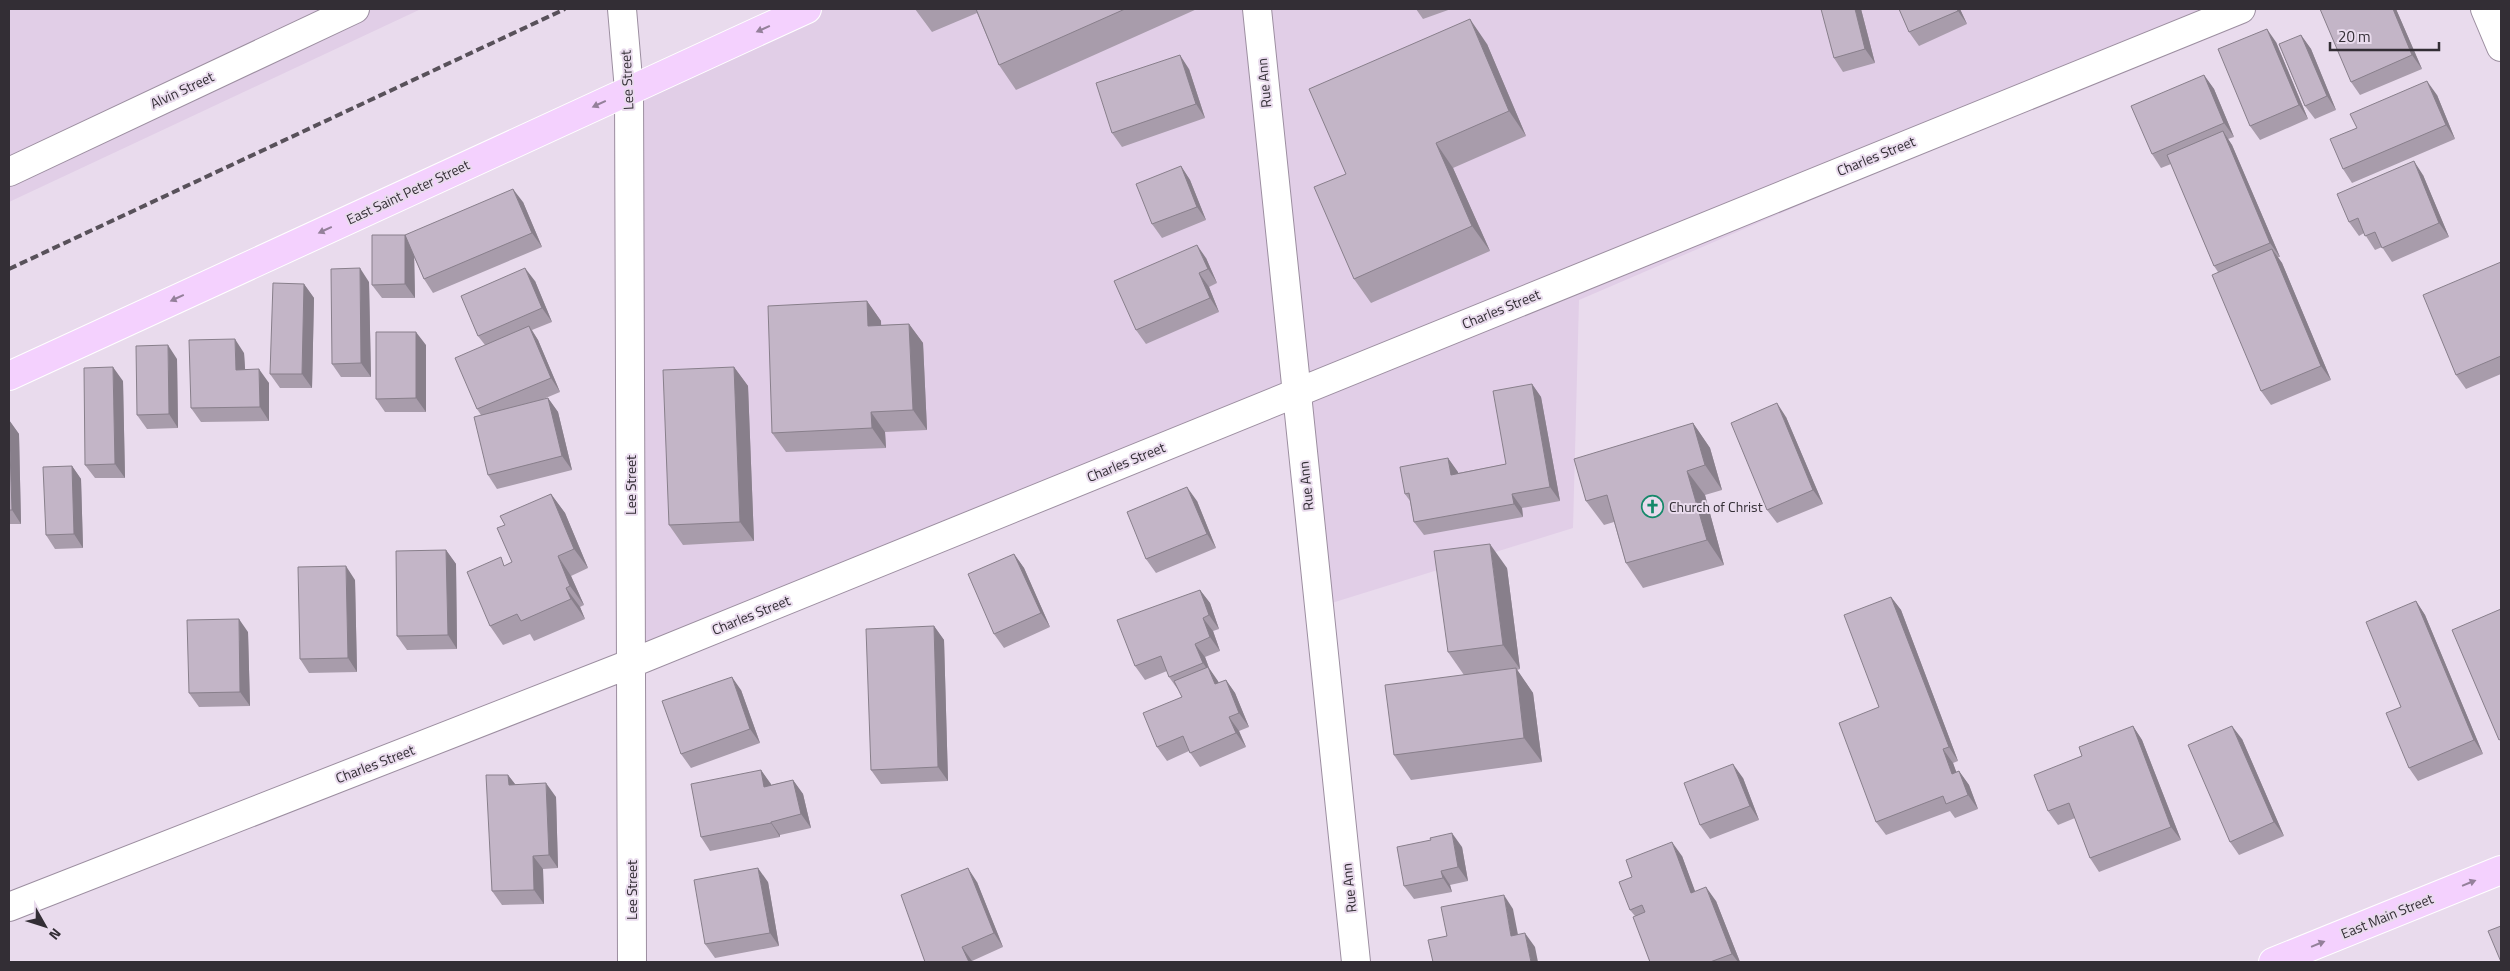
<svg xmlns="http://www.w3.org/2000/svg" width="2510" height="971" font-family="'Titillium Web',sans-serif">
<rect width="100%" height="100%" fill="#e9dbed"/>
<path fill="#e1cee7" d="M 9,9 L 421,9 L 9,202 Z
M 812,9 L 2256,9 L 1579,300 L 1573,528 L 1319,607 L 1296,393 L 632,663 L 629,90 Z"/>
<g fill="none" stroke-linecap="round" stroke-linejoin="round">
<defs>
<path id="street" d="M 622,9 L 629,90 L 632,962
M 1257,9 L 1356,962
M 2485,9 L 2501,47
M 9,172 L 355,9
M 9,907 L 632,663 L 2241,9"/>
<path id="primary" d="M 9,376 L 807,9
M 2273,962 L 2501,870"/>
</defs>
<use href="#street" stroke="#9c8ea0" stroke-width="30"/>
<use href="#primary" stroke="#fff" stroke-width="30"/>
<use href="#street" stroke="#fff" stroke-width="28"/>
<use href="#primary" stroke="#f4d1fe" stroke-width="28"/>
<path stroke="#58515a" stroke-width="4" stroke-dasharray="8 4" stroke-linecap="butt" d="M 9,269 L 565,9"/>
</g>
<path fill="#a89cab" d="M 915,9 L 1197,9 L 1016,90 L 999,65 L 977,13 L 932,32 Z
M 1416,9 L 1451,9 L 1423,19 Z
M 1861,9 L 1875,63 L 1843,72 L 1834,58 Z
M 1899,9 L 1960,9 L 1967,24 L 1919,46 L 1909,32 Z
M 2396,9 L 2422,69 L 2360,95 L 2351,82 Z
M 2301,35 L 2311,49 L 2336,110 L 2315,119 L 2305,106 Z
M 2276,42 L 2308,119 L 2260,140 L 2250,126 Z
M 1487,44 L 1526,136 L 1453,168 L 1490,251 L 1371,303 L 1354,279 Z
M 1189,69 L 1205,118 L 1122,147 L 1112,133 Z
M 2204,75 L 2214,89 L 2234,137 L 2228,139 L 2232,145 L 2280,257 L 2278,257 L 2282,263 L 2331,380 L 2271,405 L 2261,391 L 2218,272 L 2214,266 L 2171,164 L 2161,168 L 2152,154 Z
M 2437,95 L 2455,139 L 2352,183 L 2343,169 Z
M 1181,166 L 1190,180 L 1206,220 L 1162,238 L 1152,224 Z
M 2423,175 L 2449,237 L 2392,262 L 2382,247 L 2375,250 L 2364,233 L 2359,236 L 2349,222 Z
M 523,202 L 542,247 L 433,293 L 424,279 L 414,257 L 415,298 L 382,298 L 372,285 L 405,235 Z
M 1206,258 L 1217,283 L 1209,287 L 1219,312 L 1146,344 L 1136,330 Z
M 2501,262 L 2501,374 L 2466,389 L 2456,375 Z
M 535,281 L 552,322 L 532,330 L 538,340 L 560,392 L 541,400 L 548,398 L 558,412 L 572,470 L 497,489 L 488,475 L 481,415 L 477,409 L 485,345 L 478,336 Z
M 369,282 L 371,377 L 341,377 L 332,364 Z
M 304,284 L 314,298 L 312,388 L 280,388 L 270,374 Z
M 867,301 L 881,321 L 881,325 L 909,324 L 923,343 L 927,430 L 885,432 L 886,448 L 786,452 L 772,433 Z
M 426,345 L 426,412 L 385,412 L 376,399 Z
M 244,353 L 245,369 L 269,383 L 269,421 L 201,422 L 191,408 Z
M 177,359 L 178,428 L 147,429 L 137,415 Z
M 734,367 L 748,386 L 754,541 L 683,545 L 669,525 Z
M 123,381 L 125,478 L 95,478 L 85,465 Z
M 1532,384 L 1541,397 L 1560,501 L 1522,508 L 1523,517 L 1424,535 L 1414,522 L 1410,501 L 1405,494 L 1448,458 L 1458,473 L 1506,464 Z
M 1786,417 L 1823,504 L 1777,523 L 1767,510 Z
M 9,420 L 19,434 L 21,524 L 9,524 Z
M 1693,423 L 1710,448 L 1722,490 L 1705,495 L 1724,565 L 1643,588 L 1626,563 L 1614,522 L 1604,525 L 1586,501 Z
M 72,466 L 81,479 L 83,548 L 55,549 L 46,535 Z
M 551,494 L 565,513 L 588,568 L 571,576 L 584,605 L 580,607 L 585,619 L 534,641 L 530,634 L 503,645 L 490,626 L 506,565 L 512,562 L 505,525 Z
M 1197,501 L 1216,548 L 1156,573 L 1146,559 Z
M 446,550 L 456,564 L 457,649 L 407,650 L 397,636 Z
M 1014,554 L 1024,568 L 1050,627 L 1004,648 L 994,634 Z
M 1507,568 L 1520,669 L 1517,670 L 1533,693 L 1542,762 L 1411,780 L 1394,755 L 1464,675 L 1448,652 Z
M 355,580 L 357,672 L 309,673 L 300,659 Z
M 1200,590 L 1210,603 L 1219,629 L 1213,631 L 1220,651 L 1205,657 L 1209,668 L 1218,683 L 1226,680 L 1235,693 L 1249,727 L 1239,731 L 1246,747 L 1200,767 L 1189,751 L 1167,761 L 1157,747 L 1182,697 L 1179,691 L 1169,677 L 1167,671 L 1145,680 L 1135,666 Z
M 1891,597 L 1901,610 L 1958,761 L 1953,763 L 1956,772 L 1959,771 L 1969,785 L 1978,809 L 1955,818 L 1950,811 L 1886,835 L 1876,822 L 1879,707 Z
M 2416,601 L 2425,615 L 2483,754 L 2418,781 L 2409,768 L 2401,707 Z
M 934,626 L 944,640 L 948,781 L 881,784 L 871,770 Z
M 248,632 L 250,706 L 199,707 L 189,693 Z
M 741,690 L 760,743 L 691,768 L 681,754 Z
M 2133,726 L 2142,740 L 2181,840 L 2099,872 L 2090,858 L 2075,818 L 2058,825 L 2048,811 L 2082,756 Z
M 2242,739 L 2284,836 L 2239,855 L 2230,842 Z
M 761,770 L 771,785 L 793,780 L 803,794 L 811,828 L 780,835 L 780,837 L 710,851 L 701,837 Z
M 508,775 L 515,784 L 556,797 L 558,868 L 543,869 L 544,904 L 502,905 L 492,891 Z
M 1743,778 L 1759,820 L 1710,839 L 1700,825 Z
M 1462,847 L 1468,881 L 1450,885 L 1452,892 L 1414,899 L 1404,886 Z
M 1682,856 L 1695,892 L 1716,901 L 1740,962 L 1650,962 L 1635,916 L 1630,910 L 1632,877 Z
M 768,882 L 779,946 L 715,958 L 705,944 Z
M 977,882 L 1003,947 L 972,961 L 973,962 L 925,962 Z"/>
<path fill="#887f8b" d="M 1855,9 L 1861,9 L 1875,63 L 1865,49 Z
M 1957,9 L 1960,9 L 1967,24 L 1958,11 Z
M 2393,9 L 2396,9 L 2422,69 L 2412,55 Z
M 1470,19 L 1487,44 L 1526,136 L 1509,111 Z
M 2267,29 L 2276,42 L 2308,119 L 2299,105 Z
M 2301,35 L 2311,49 L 2336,110 L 2327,96 Z
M 1180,55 L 1189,69 L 1205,118 L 1196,104 Z
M 2204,75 L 2214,89 L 2234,137 L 2224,123 Z
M 2427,81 L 2437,95 L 2455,139 L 2446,125 Z
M 2223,131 L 2232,145 L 2280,257 L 2270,243 Z
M 1436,143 L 1453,168 L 1490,251 L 1472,226 Z
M 2414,161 L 2423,175 L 2449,237 L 2439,223 Z
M 1181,166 L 1190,180 L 1206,220 L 1197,207 Z
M 513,189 L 523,202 L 542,247 L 532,233 Z
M 405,235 L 414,249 L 415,298 L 405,284 Z
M 1197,245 L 1206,258 L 1217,283 L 1208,269 Z
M 2272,249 L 2282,263 L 2331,380 L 2321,366 Z
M 360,268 L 369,282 L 371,377 L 361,363 Z
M 525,268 L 535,281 L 552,322 L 542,308 Z
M 1199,273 L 1209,287 L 1219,312 L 1210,298 Z
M 304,284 L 314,298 L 312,388 L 302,374 Z
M 867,301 L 881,321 L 882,346 L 868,326 Z
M 909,324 L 923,343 L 927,430 L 913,410 Z
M 529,326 L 538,340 L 560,392 L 551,378 Z
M 416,332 L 426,345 L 426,412 L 416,398 Z
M 235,339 L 244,353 L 246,383 L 236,370 Z
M 168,345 L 177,359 L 178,428 L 169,414 Z
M 113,367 L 123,381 L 125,478 L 115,464 Z
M 734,367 L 748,386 L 754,541 L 740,522 Z
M 259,369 L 269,383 L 269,421 L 260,407 Z
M 1532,384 L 1541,397 L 1560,501 L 1550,487 Z
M 548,398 L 558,412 L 572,470 L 562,456 Z
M 1777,403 L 1786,417 L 1823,504 L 1813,490 Z
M 871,412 L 885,432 L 886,448 L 872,428 Z
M 9,420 L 19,434 L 21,524 L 12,510 Z
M 1693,423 L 1710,448 L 1722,490 L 1705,465 Z
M 1448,458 L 1458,472 L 1461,488 L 1451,475 Z
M 72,466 L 81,479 L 83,548 L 74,534 Z
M 1687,471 L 1705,495 L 1724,565 L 1707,540 Z
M 1187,487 L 1197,501 L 1216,548 L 1207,534 Z
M 551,494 L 565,513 L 588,568 L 574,549 Z
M 1512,494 L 1522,508 L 1523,517 L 1514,504 Z
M 1490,544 L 1507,568 L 1520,669 L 1503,645 Z
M 446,550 L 456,564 L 457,649 L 448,635 Z
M 1014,554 L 1024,568 L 1050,627 L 1041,613 Z
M 558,556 L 571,576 L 584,605 L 570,586 Z
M 346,566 L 355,580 L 357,672 L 348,658 Z
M 566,588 L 580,607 L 585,619 L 571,599 Z
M 1200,590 L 1210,603 L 1219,629 L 1209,615 Z
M 1891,597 L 1901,610 L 1958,761 L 1949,747 Z
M 2416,601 L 2425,615 L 2483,754 L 2474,740 Z
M 1203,618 L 1213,631 L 1220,651 L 1210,637 Z
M 239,619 L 248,632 L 250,706 L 240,692 Z
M 934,626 L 944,640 L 948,781 L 938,767 Z
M 1195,644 L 1205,657 L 1209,668 L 1218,681 L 1225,698 L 1215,684 L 1212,676 L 1203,663 Z
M 1516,668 L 1533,693 L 1542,762 L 1524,738 Z
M 732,677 L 741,690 L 760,743 L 750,729 Z
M 1226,680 L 1235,693 L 1249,727 L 1239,713 Z
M 1229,717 L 1239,731 L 1246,747 L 1236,733 Z
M 2133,726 L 2142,740 L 2181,840 L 2171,827 Z
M 2232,726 L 2242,739 L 2284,836 L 2274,822 Z
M 1943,749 L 1953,763 L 1962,787 L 1952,774 Z
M 1733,764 L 1743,778 L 1759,820 L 1750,806 Z
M 761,770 L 771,784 L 773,801 L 764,787 Z
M 1959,771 L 1969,785 L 1978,809 L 1968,795 Z
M 508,775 L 518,788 L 509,785 Z
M 793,780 L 803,794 L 811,828 L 801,814 Z
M 546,783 L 556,797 L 558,868 L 549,855 Z
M 771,822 L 780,835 L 780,837 L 771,823 Z
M 1452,833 L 1462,847 L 1468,881 L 1458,867 Z
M 1672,842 L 1682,856 L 1701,907 L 1691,893 Z
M 533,856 L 543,869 L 544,904 L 534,890 Z
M 758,868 L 768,882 L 779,946 L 770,933 Z
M 968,868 L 977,882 L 1003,947 L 994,933 Z
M 1441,871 L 1450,885 L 1452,892 L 1443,878 Z
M 1706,887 L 1716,901 L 1740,962 L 1738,962 L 1732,954 Z
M 1504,895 L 1513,909 L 1521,950 L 1511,936 Z
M 1525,933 L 1535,947 L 1538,962 L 1531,962 Z
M 962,947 L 972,961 L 973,962 L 969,962 Z"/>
<path fill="#c3b5c7" stroke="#887f8b" d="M 976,9 L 1125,9 L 999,65 Z
M 1821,9 L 1855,9 L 1865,49 L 1834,58 Z
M 1899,9 L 1957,9 L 1958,11 L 1909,32 Z
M 2320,9 L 2393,9 L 2412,55 L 2351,82 Z
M 1470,19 L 1509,111 L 1436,143 L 1472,226 L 1354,279 L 1314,187 L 1346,174 L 1309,89 Z
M 2267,29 L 2299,105 L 2250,126 L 2218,49 Z
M 2301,35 L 2327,96 L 2305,106 L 2279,44 Z
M 1180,55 L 1196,104 L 1112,133 L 1096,83 Z
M 2204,75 L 2224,123 L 2152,154 L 2131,106 Z
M 2427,81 L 2446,125 L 2343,169 L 2330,139 L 2357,128 L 2350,114 Z
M 2223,131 L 2270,243 L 2214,266 L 2167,155 Z
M 2414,161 L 2439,223 L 2382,248 L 2375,232 L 2365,236 L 2358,218 L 2349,222 L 2337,194 Z
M 1181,166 L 1197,207 L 1152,224 L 1136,184 Z
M 513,189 L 532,233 L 424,279 L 405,235 Z
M 372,235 L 405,235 L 405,284 L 372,285 Z
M 1197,245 L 1208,269 L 1199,273 L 1210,298 L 1136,330 L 1114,281 Z
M 2272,249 L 2321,366 L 2261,391 L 2212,275 Z
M 2501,262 L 2501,356 L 2456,375 L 2423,295 Z
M 360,268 L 361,363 L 332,364 L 331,269 Z
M 525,268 L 542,308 L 478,336 L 461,296 Z
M 273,283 L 304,284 L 302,374 L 270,374 Z
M 867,301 L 868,326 L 909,324 L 913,410 L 871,412 L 872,428 L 772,433 L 768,306 Z
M 529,326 L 551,378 L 477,409 L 455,358 Z
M 376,332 L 416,332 L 416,398 L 376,399 Z
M 235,339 L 236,370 L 259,369 L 260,407 L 191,408 L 189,340 Z
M 168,345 L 169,414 L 137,415 L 136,346 Z
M 113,367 L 115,464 L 85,465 L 84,368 Z
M 734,367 L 740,522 L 669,525 L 663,370 Z
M 1532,384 L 1550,487 L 1512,494 L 1514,504 L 1414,522 L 1409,493 L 1405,494 L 1400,467 L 1448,458 L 1451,475 L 1506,464 L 1493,391 Z
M 548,398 L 562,456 L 488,475 L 474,417 Z
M 1777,403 L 1813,490 L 1767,510 L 1731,423 Z
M 9,420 L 12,510 L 9,510 Z
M 1693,423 L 1705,465 L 1687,471 L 1707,540 L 1626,563 L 1607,495 L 1586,501 L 1574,459 Z
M 72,466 L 74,534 L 46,535 L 43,467 Z
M 1187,487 L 1207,534 L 1146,559 L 1127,512 Z
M 551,494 L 574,549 L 558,556 L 570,586 L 566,588 L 571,599 L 521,621 L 517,614 L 490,626 L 467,572 L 501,557 L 504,566 L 512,562 L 497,528 L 505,525 L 500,516 Z
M 1490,544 L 1503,645 L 1448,652 L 1434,551 Z
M 446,550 L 448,635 L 397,636 L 396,551 Z
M 1014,554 L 1041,613 L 994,634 L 968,574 Z
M 346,566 L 348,658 L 300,659 L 298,567 Z
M 1200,590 L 1209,615 L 1203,618 L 1210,637 L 1195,644 L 1203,663 L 1169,677 L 1161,656 L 1135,666 L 1117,620 Z
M 1891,597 L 1949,747 L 1943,749 L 1952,774 L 1959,771 L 1968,795 L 1946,804 L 1943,796 L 1876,822 L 1839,723 L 1879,707 L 1844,615 Z
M 2416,601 L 2474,740 L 2409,768 L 2386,713 L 2401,707 L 2366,622 Z
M 2501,609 L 2501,739 L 2499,740 L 2452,630 Z
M 239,619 L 240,692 L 189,693 L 187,620 Z
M 934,626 L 938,767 L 871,770 L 866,629 Z
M 1208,667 L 1215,684 L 1226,680 L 1239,713 L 1229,717 L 1236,733 L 1190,753 L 1183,736 L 1157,747 L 1143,713 L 1182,697 L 1174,681 Z
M 1516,668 L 1524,738 L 1394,755 L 1385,685 Z
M 732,677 L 750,729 L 681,754 L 662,701 Z
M 2133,726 L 2171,827 L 2090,858 L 2069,803 L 2048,811 L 2034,775 L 2082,756 L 2079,747 Z
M 2232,726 L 2274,822 L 2230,842 L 2188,745 Z
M 1733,764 L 1750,806 L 1700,825 L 1684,783 Z
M 761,770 L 764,787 L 793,780 L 801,814 L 771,822 L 771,823 L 701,837 L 691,784 Z
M 486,775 L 508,775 L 509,785 L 546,783 L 549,855 L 533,856 L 534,890 L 492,891 Z
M 1452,833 L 1458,867 L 1441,871 L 1443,878 L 1404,886 L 1397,847 L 1431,840 L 1430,838 Z
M 1672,842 L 1691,893 L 1706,887 L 1732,954 L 1710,962 L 1650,962 L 1633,917 L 1645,912 L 1642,905 L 1630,910 L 1619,882 L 1632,877 L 1626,860 Z
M 758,868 L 770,933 L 705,944 L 694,880 Z
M 968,868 L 994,933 L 962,947 L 969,962 L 925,962 L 901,895 Z
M 1504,895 L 1511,936 L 1525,933 L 1531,962 L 1433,962 L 1428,940 L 1447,936 L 1441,907 Z
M 2501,926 L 2501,962 L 2488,931 Z"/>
<defs><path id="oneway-solid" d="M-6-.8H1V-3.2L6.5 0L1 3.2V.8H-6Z" transform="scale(1.25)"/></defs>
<g fill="#94809a">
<use href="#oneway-solid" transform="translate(763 29) rotate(156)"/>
<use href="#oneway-solid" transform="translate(599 104) rotate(155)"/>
<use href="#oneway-solid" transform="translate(325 230) rotate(155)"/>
<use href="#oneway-solid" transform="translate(177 298) rotate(155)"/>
<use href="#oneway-solid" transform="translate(2469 883) rotate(-22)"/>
<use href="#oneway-solid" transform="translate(2318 944) rotate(-22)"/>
</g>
<defs>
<symbol id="church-ring" viewBox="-11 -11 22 22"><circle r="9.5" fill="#e9dbed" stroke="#16896a" stroke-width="1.5"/><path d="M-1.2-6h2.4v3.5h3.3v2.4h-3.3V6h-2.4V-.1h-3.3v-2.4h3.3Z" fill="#16896a"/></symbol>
</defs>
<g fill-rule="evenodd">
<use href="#church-ring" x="1640" y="494" width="25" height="25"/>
</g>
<g text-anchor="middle" stroke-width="4" stroke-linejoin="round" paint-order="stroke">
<g font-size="14" fill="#332e35" stroke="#e9dbed">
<text transform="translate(627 80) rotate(-93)" y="5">Lee Street</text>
<text transform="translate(1264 83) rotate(-95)" y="5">Rue Ann</text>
<text transform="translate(182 90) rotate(-25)" y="5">Alvin Street</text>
<text transform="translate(1876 156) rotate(-22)" y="5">Charles Street</text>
<text transform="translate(408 192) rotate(-25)" y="5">East Saint Peter Street</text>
<text transform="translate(1501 309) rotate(-22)" y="5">Charles Street</text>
<text transform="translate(1126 462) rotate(-22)" y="5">Charles Street</text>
<text transform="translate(631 485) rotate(-90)" y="5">Lee Street</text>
<text transform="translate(1306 486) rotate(-96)" y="5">Rue Ann</text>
<text transform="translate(751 615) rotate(-22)" y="5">Charles Street</text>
<text transform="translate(375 764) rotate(-21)" y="5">Charles Street</text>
<text transform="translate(1349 888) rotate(-96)" y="5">Rue Ann</text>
<text transform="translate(632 890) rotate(-90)" y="5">Lee Street</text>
<text transform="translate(2387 916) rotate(-22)" y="5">East Main Street</text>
</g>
<g font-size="14" fill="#332e35" stroke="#e9dbed" text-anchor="start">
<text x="1669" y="512">Church of Christ</text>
</g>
</g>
<rect width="2510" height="971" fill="none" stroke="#332e35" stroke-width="20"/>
<g transform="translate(45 926) rotate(129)" stroke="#e9dbed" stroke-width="4" paint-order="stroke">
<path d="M0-4L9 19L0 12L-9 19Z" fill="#332e35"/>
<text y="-8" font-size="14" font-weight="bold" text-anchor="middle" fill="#332e35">N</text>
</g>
<path d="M2330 42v8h109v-8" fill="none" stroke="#332e35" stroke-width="2.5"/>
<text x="2338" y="42" font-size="15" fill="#332e35" stroke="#e9dbed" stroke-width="4" paint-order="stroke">20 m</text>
</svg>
